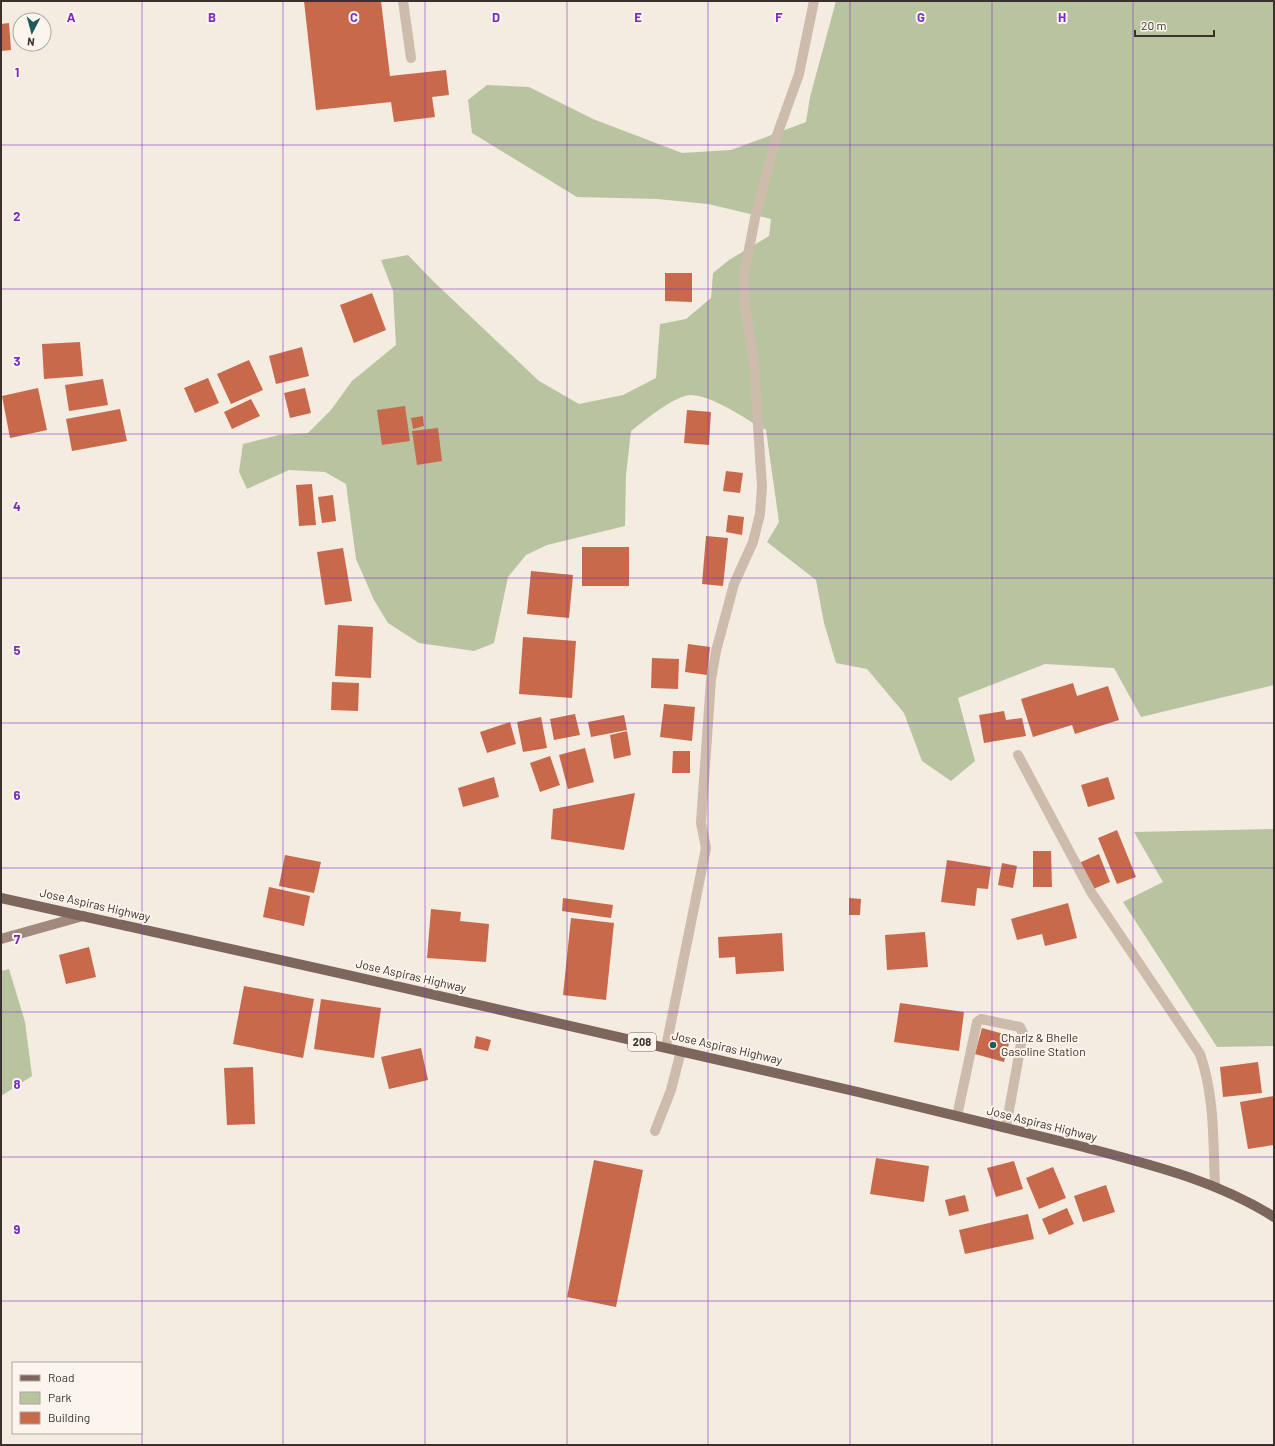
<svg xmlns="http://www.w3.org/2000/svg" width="1275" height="1446" font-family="Barlow,sans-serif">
<rect width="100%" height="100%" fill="#f4ebe1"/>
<path fill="#b8c4a0" d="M 836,1 L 1274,1 L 1274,685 L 1141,717 L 1114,668 L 1045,664 L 958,698 L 975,761 L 951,781 L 922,761 L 904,713 L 867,669 L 836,663 L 824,623 L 816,580 L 767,542 L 779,522 L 766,430 C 745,419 714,396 691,395 C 675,395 644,421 631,431 L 626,475 L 625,526 L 547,545 L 526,555 L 508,577 L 494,643 L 474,651 L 419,643 L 388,623 L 374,600 L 356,559 L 346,484 L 325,472 L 289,470 L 247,489 L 239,472 L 243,444 L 279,435 L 308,433 L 331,410 L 352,381 L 396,345 L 393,291 L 381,260 L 408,255 L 433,281 L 539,381 L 579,404 L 623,395 L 656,378 L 660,324 L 686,319 L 711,298 L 713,273 L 729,260 L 769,236 L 771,219 L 708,204 L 657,199 L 577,197 L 472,133 L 468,100 L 487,85 L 529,87 L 593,119 L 682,153 L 731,150 L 806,122 L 810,97 Z
M 1274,829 L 1274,1046 L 1217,1047 L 1123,902 L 1163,882 L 1134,832 Z
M 9,969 L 25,1022 L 32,1076 L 1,1096 L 1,971 Z"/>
<path fill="#c8694b" d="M 304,1 L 381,1 L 390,76 L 446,70 L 449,95 L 432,97 L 435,117 L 394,122 L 391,102 L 316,110 Z
M 9,23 L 11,50 L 1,51 L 1,24 Z
M 665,273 L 692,273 L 692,302 L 665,301 Z
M 372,293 L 386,330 L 354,343 L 340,305 Z
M 80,342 L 83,376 L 44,379 L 42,344 Z
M 302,347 L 309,376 L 276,384 L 269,356 Z
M 249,360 L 263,390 L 231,404 L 217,374 Z
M 208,378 L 219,403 L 195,413 L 184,388 Z
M 103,379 L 108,405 L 69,411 L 65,385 Z
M 38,388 L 47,430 L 10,438 L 2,396 Z
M 305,388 L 311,413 L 290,418 L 284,393 Z
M 251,399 L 260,416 L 232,429 L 224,412 Z
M 405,406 L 410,441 L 382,445 L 377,410 Z
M 120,409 L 127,441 L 72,451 L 66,419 Z
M 687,410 L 711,412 L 709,445 L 684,443 Z
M 423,416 L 424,426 L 413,429 L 411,418 Z
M 438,428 L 442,461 L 417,465 L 412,431 Z
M 726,471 L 743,473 L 740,493 L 723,491 Z
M 312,484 L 316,525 L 299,526 L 296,485 Z
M 333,495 L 336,521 L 322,523 L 318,497 Z
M 728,515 L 744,517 L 742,535 L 726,532 Z
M 706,536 L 728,538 L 723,586 L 702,584 Z
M 582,547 L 629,547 L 629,586 L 582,586 Z
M 343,548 L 352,601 L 325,605 L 317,552 Z
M 531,571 L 573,575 L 569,618 L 527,614 Z
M 338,625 L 373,627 L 371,678 L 335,676 Z
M 523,637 L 576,641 L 572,698 L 519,694 Z
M 688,644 L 710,647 L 707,675 L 685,672 Z
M 652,658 L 679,659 L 678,689 L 651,688 Z
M 332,682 L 359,683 L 358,711 L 331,710 Z
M 1073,683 L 1077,696 L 1108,686 L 1119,720 L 1075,734 L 1072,725 L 1033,737 L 1021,699 Z
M 664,704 L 695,707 L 692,741 L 660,737 Z
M 1004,711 L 1006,720 L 1022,718 L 1026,736 L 984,743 L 979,715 Z
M 575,714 L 580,735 L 554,740 L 550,719 Z
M 624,715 L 627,730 L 591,737 L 588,722 Z
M 541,717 L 547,748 L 523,752 L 517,722 Z
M 510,722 L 516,744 L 487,753 L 480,732 Z
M 627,731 L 631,755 L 614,759 L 610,735 Z
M 585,748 L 594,782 L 568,789 L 559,755 Z
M 673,751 L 690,751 L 690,773 L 672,773 Z
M 550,756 L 560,785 L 540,792 L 530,763 Z
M 494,777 L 499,797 L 463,807 L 458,788 Z
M 1108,777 L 1115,799 L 1088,807 L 1081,785 Z
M 635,793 L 624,850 L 551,839 L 553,809 Z
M 1117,830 L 1136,877 L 1117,884 L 1098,838 Z
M 1033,851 L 1051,851 L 1052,887 L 1033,887 Z
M 1099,854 L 1110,882 L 1091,890 L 1079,863 Z
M 285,855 L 321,862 L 314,893 L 279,886 Z
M 947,860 L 991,867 L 988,889 L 977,888 L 975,906 L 941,902 Z
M 1002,863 L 1017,866 L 1013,888 L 998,885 Z
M 269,887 L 310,896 L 304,926 L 263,917 Z
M 563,898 L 613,905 L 611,918 L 562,911 Z
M 849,898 L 861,899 L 860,915 L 849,915 Z
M 1068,903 L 1077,938 L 1045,946 L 1042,934 L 1017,940 L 1011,919 Z
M 431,909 L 461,912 L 460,921 L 489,924 L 486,962 L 427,958 Z
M 571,918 L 614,923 L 606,1000 L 563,995 Z
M 925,932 L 928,967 L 887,970 L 885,935 Z
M 782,933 L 784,971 L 736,974 L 735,957 L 719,958 L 718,937 Z
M 89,947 L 96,977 L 66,984 L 59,955 Z
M 244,986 L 314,999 L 303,1058 L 233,1044 Z
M 321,999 L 381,1008 L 374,1058 L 314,1049 Z
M 900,1003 L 964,1012 L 959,1051 L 894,1042 Z
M 982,1028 L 1011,1036 L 1004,1062 L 975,1054 Z
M 476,1036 L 491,1040 L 488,1051 L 474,1048 Z
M 421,1048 L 428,1080 L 389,1089 L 381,1057 Z
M 1258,1062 L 1262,1093 L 1223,1097 L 1220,1067 Z
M 253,1067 L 255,1124 L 227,1125 L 224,1068 Z
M 1274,1096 L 1274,1145 L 1248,1149 L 1240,1102 Z
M 876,1158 L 929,1166 L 924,1202 L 870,1194 Z
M 594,1160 L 643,1170 L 616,1307 L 567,1297 Z
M 1014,1161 L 1023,1189 L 996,1197 L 987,1168 Z
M 1053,1167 L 1066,1198 L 1039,1209 L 1026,1178 Z
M 1106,1185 L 1115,1212 L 1083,1222 L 1074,1196 Z
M 965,1195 L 969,1211 L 949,1216 L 945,1200 Z
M 1067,1208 L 1074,1224 L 1049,1235 L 1042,1219 Z
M 1028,1214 L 1034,1239 L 965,1254 L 959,1230 Z"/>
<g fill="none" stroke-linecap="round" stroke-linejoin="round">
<path stroke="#cdbbac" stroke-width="10" d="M 403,1 L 411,58
M 957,1116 L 977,1022 L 981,1019 L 1020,1027 L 1023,1033 L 1006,1127
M 655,1131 L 671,1090 L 681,1051"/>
<path stroke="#cdbbac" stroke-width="10" d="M 1018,755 L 1091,892 L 1200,1054 C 1215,1097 1213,1142 1215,1186
M 666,1047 L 706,848 L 701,823 L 711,680 L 716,651 L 734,584 L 753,542 L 760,514 L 762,487 L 754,364 L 745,307 L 744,275 L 755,218 L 776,138 L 799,74 L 814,1"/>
<path stroke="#a18a7d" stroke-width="10" d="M 1,939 L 83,916"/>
<path stroke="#7d675c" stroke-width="10" d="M 1,898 C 287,961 573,1025 858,1092 C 931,1110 1004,1127 1076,1145 C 1144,1163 1214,1179 1274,1217"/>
</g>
<path fill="none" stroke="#7b2cbf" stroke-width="1" stroke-opacity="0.55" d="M 142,1 L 142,1445M 283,1 L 283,1445M 425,1 L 425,1445M 567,1 L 567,1445M 708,1 L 708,1445M 850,1 L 850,1445M 992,1 L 992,1445M 1133,1 L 1133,1445M 1,145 L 1274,145M 1,289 L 1274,289M 1,434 L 1274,434M 1,578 L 1274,578M 1,723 L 1274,723M 1,868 L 1274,868M 1,1012 L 1274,1012M 1,1157 L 1274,1157M 1,1301 L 1274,1301"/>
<circle fill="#1f5a5e" stroke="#fbf5ee" stroke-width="1.5" cx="993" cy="1045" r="4"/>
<g text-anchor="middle" stroke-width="4" stroke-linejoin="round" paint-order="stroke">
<rect fill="#fbf5ee" stroke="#756b66" stroke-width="1" x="628" y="1033" width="28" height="18" rx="3"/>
<g font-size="11" font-weight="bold" fill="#3b302b">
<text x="642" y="1046">208</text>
</g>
<g font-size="12" fill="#3b302b" stroke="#fbf5ee">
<text transform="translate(95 905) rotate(13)" y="4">Jose Aspiras Highway</text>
<text transform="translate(411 976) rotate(13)" y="4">Jose Aspiras Highway</text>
<text transform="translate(727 1048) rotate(13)" y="4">Jose Aspiras Highway</text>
<text transform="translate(1042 1124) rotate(14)" y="4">Jose Aspiras Highway</text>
</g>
<g font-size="12" fill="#3b302b" stroke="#fbf5ee" text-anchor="start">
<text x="1001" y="1042">Charlz &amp; Bhelle<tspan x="1001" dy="14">Gasoline Station</tspan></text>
</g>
</g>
<g font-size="13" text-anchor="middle" font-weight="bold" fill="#7b2cbf" stroke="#fbf5ee" stroke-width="4" stroke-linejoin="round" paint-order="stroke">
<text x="71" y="22">A</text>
<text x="212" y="22">B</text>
<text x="354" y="22">C</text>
<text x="496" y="22">D</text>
<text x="638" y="22">E</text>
<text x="779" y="22">F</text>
<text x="921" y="22">G</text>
<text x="1062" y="22">H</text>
<text x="17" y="77">1</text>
<text x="17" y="221">2</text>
<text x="17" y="366">3</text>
<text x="17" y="511">4</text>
<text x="17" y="655">5</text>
<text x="17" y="800">6</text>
<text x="17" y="944">7</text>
<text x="17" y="1089">8</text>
<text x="17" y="1234">9</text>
</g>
<rect width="1275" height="1446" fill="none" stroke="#3b302b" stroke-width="4"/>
<rect x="12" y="1362" width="130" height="72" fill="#fbf5ee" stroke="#aea6a0"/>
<rect x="20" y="1375" width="20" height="6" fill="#7d675c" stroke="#aea6a0"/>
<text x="48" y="1382" font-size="12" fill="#3b302b">Road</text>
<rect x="20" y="1392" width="20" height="12" fill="#b8c4a0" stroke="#aea6a0"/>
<text x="48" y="1402" font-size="12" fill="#3b302b">Park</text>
<rect x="20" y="1412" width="20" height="12" fill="#c8694b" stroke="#aea6a0"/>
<text x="48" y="1422" font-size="12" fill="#3b302b">Building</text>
<g transform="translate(32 32) rotate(186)"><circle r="19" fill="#fbf5ee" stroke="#aea6a0"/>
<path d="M0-3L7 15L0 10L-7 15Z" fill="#1f5a5e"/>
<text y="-6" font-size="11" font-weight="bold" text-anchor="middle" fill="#3b302b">N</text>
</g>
<path d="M1135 30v6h79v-6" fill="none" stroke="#3b302b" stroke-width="2"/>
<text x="1141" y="30" font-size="12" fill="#3b302b" stroke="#fbf5ee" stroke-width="3" paint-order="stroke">20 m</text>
</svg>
